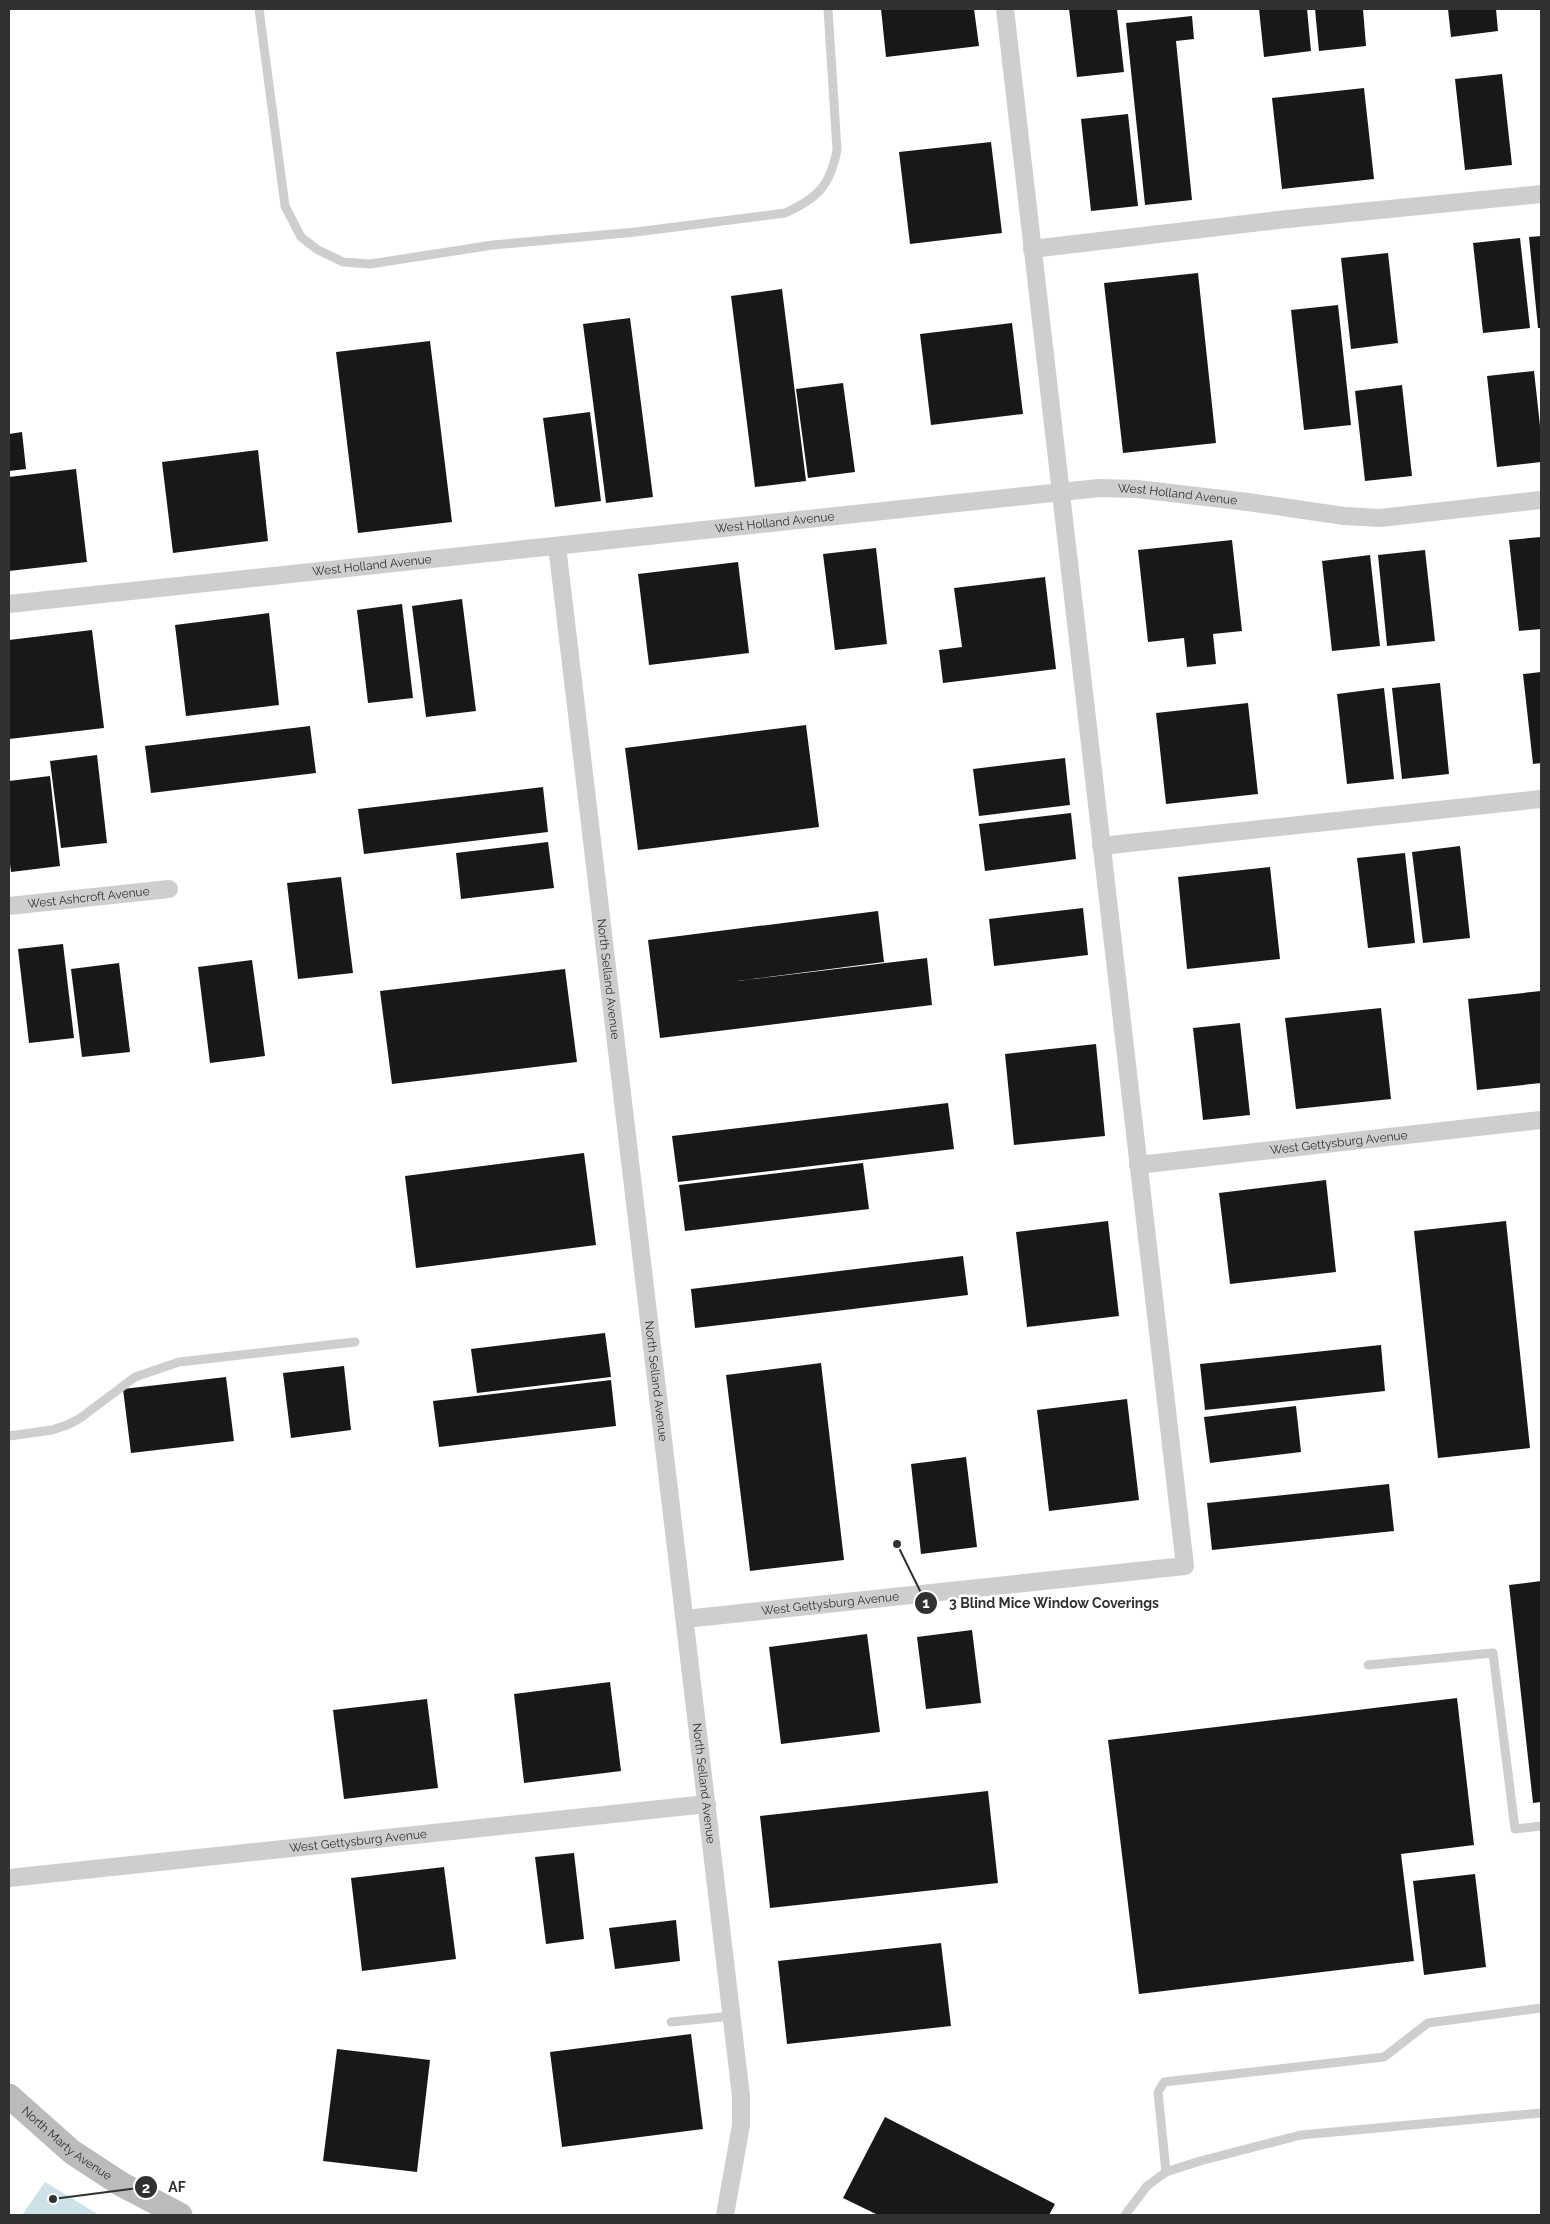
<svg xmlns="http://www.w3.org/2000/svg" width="1550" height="2224" font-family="Raleway,sans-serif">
<rect width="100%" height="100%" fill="#fff"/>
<path fill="#cce1e8" d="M 45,2182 L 99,2215 L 22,2215 Z"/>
<path fill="#181818" d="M 881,9 L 974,9 L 979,46 L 886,57 Z
M 1069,9 L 1117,9 L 1124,72 L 1077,77 Z
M 1259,9 L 1307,9 L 1311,51 L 1264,57 Z
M 1315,9 L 1363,9 L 1366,46 L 1319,51 Z
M 1448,9 L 1496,9 L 1498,31 L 1451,37 Z
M 1192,16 L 1194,39 L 1176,41 L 1192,200 L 1145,205 L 1126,23 Z
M 1502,74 L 1512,165 L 1465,170 L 1455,79 Z
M 1364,88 L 1374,179 L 1282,189 L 1272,98 Z
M 1128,114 L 1138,206 L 1091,211 L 1081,119 Z
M 991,142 L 1002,233 L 910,244 L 899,152 Z
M 1541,236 L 1541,328 L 1538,328 L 1529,237 Z
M 1520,238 L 1530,328 L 1483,333 L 1473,243 Z
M 1388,253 L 1398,343 L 1351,349 L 1341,258 Z
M 1198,273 L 1216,443 L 1123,453 L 1104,283 Z
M 782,289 L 806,481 L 755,487 L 731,296 Z
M 1338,305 L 1351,425 L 1304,430 L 1291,310 Z
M 630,318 L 653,497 L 606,503 L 583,324 Z
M 1012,323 L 1023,414 L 931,425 L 920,334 Z
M 430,341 L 452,522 L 358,533 L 336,352 Z
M 1534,371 L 1541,435 L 1541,462 L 1497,467 L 1487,376 Z
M 843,383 L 855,472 L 808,478 L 796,389 Z
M 1402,385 L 1412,476 L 1365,481 L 1355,391 Z
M 590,412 L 601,501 L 555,507 L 543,418 Z
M 22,432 L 26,469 L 9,471 L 9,434 Z
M 258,450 L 268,541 L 173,553 L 162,462 Z
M 76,469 L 87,562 L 9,571 L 9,477 Z
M 1541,537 L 1541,629 L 1519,631 L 1509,540 Z
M 1232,540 L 1242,631 L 1213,634 L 1216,664 L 1187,667 L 1184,638 L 1148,642 L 1138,550 Z
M 876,548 L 887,644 L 835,650 L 823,554 Z
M 1425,550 L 1435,641 L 1387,646 L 1378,555 Z
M 1370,555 L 1380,646 L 1332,651 L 1322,561 Z
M 738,562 L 749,653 L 649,665 L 638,574 Z
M 1045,577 L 1056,669 L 943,683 L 939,650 L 962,647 L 954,588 Z
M 462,599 L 476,711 L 426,717 L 412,606 Z
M 402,604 L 413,698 L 368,703 L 357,610 Z
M 269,613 L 279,705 L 186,716 L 175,625 Z
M 92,630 L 104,728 L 9,739 L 9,640 Z
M 1541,672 L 1541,763 L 1533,764 L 1523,674 Z
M 1440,683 L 1449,774 L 1402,779 L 1392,688 Z
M 1384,688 L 1394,779 L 1347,784 L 1337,694 Z
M 1248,703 L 1258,794 L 1166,804 L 1156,713 Z
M 806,725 L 819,827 L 638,850 L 625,748 Z
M 310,726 L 316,773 L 151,793 L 145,746 Z
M 97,755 L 107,843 L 61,848 L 50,761 Z
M 1065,758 L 1070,805 L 979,816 L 973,769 Z
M 50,776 L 60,866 L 11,872 L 9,856 L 9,781 Z
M 543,787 L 548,832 L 364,854 L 358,809 Z
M 1071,813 L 1076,859 L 985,871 L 979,824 Z
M 548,842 L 554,888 L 461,899 L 456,853 Z
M 1460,846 L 1470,938 L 1423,943 L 1412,852 Z
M 1405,853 L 1415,943 L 1368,948 L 1357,858 Z
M 1270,867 L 1280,959 L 1187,969 L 1178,877 Z
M 341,877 L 353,973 L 298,979 L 287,883 Z
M 1083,908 L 1088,955 L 994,966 L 989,919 Z
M 878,911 L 884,962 L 737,981 L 927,958 L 932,1005 L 660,1038 L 648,940 Z
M 63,944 L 74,1038 L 29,1043 L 18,949 Z
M 252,960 L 265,1056 L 210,1063 L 198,967 Z
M 119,963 L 130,1052 L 82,1057 L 71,969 Z
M 565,969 L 577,1062 L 392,1084 L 380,991 Z
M 1541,991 L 1541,1083 L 1477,1090 L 1468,999 Z
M 1381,1008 L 1391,1099 L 1296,1109 L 1285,1018 Z
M 1240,1023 L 1250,1115 L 1203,1120 L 1193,1028 Z
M 1096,1044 L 1105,1136 L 1014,1145 L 1005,1054 Z
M 948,1103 L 954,1149 L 678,1182 L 672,1136 Z
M 584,1153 L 596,1245 L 416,1268 L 405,1176 Z
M 863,1163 L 869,1209 L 685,1231 L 679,1185 Z
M 1326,1180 L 1336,1272 L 1230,1284 L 1219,1193 Z
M 1108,1221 L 1119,1316 L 1027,1327 L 1016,1232 Z
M 1506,1221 L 1530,1448 L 1438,1458 L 1414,1231 Z
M 963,1256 L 968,1295 L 695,1328 L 691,1289 Z
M 605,1333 L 611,1377 L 477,1393 L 471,1349 Z
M 1381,1345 L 1385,1391 L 1205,1410 L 1200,1364 Z
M 821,1363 L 844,1560 L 750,1571 L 726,1375 Z
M 344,1366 L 351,1430 L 291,1438 L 283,1373 Z
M 226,1377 L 234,1441 L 131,1453 L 123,1389 Z
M 611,1380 L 616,1426 L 439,1447 L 433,1401 Z
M 1127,1399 L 1139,1500 L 1049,1511 L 1037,1410 Z
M 1296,1406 L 1301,1452 L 1210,1463 L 1204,1417 Z
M 966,1457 L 977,1547 L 921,1554 L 911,1464 Z
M 1389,1484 L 1394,1531 L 1212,1550 L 1207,1503 Z
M 1541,1581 L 1541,1802 L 1533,1803 L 1509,1585 Z
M 972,1630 L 981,1703 L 926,1709 L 917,1637 Z
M 867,1634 L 880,1732 L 781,1744 L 769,1647 Z
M 610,1682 L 621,1771 L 524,1783 L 514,1694 Z
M 1457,1698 L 1474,1845 L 1401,1854 L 1414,1961 L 1139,1994 L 1108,1740 Z
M 427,1699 L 438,1788 L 344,1799 L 333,1710 Z
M 988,1791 L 998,1883 L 770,1908 L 760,1816 Z
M 574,1853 L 584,1939 L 546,1944 L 535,1857 Z
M 444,1867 L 456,1959 L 362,1971 L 351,1878 Z
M 1475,1874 L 1486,1967 L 1424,1975 L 1413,1881 Z
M 676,1920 L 680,1961 L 615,1969 L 609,1928 Z
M 941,1943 L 951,2026 L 787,2044 L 778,1961 Z
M 691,2034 L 703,2129 L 562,2147 L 550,2052 Z
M 337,2049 L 430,2060 L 417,2172 L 323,2161 Z
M 885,2117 L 1055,2204 L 1049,2215 L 878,2215 L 843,2198 Z"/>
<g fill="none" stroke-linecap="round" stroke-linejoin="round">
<path stroke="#cecece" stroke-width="9" d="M 259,9 L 285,206 L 301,237 L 318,250 L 343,262 L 370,264 L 493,245 L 636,232 L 785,213 C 818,198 830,186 837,150 L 828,9
M 9,1436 L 52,1430 L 67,1425 L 79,1419 L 135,1377 L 179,1362 L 355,1342
M 1368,1665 L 1493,1653 L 1515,1829 L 1541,1826
M 671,2022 L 732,2016
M 1166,2172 L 1158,2092 L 1164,2082 L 1384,2057 L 1428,2023 L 1541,2008
M 1125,2215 L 1147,2186 L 1166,2172 L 1200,2161 L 1301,2135 L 1541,2113"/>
<g stroke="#cecece" stroke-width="18">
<path d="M 1032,249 L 1278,220 L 1541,194"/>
<path id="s1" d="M 557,546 L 741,2096 L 741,2125 L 725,2215"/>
<path id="s2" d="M 9,604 L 1099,488 L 1137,489 L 1248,502 L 1344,516 L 1380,518 L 1541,500"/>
<path d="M 1101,846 L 1541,799"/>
<path id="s3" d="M 9,906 L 169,889"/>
<path id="s4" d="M 1138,1165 L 1541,1120"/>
<path id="s5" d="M 685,1619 L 1185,1566 L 1005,9"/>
<path id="s6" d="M 9,1878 L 707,1804"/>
</g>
<path stroke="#bbb" stroke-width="25" id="s7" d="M 9,2096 L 72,2152 L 121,2184 L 180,2215"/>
</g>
<g text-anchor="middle" stroke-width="5" stroke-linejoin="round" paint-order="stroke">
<g font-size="12" fill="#313131" stroke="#fff">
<text dy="4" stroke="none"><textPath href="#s2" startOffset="1175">West Holland Avenue</textPath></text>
<text dy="4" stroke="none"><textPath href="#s2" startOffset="770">West Holland Avenue</textPath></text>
<text dy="4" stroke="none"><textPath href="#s2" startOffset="365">West Holland Avenue</textPath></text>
<text dy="4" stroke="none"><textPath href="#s3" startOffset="80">West Ashcroft Avenue</textPath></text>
<text dy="4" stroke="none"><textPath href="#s1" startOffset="436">North Selland Avenue</textPath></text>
<text dy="4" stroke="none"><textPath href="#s4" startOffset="202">West Gettysburg Avenue</textPath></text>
<text dy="4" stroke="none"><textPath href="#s1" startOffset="841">North Selland Avenue</textPath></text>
<text dy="4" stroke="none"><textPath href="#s5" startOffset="146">West Gettysburg Avenue</textPath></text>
<text dy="4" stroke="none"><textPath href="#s1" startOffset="1246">North Selland Avenue</textPath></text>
<text dy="4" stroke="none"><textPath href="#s6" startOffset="351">West Gettysburg Avenue</textPath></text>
<text dy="4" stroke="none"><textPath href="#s7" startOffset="75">North Marty Avenue</textPath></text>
</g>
</g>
<path fill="none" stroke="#313131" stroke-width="2" d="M897 1544L926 1603M53 2199L146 2187"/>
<g fill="#313131" stroke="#fff" stroke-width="2">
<circle cx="897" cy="1544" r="5"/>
<circle cx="53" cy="2199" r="5"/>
<circle cx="926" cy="1603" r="12"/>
<circle cx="146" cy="2187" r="12"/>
</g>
<g font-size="15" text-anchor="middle" font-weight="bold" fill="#fff">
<text x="926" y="1608">1</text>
<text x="146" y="2193">2</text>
</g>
<g font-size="14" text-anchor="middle" font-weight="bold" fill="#313131" stroke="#fff" stroke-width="5" stroke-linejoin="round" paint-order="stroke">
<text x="1054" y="1608">3 Blind Mice Window Coverings</text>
<text x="177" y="2192">AF</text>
</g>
<rect width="1550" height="2224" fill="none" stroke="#313131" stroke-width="20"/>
</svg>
